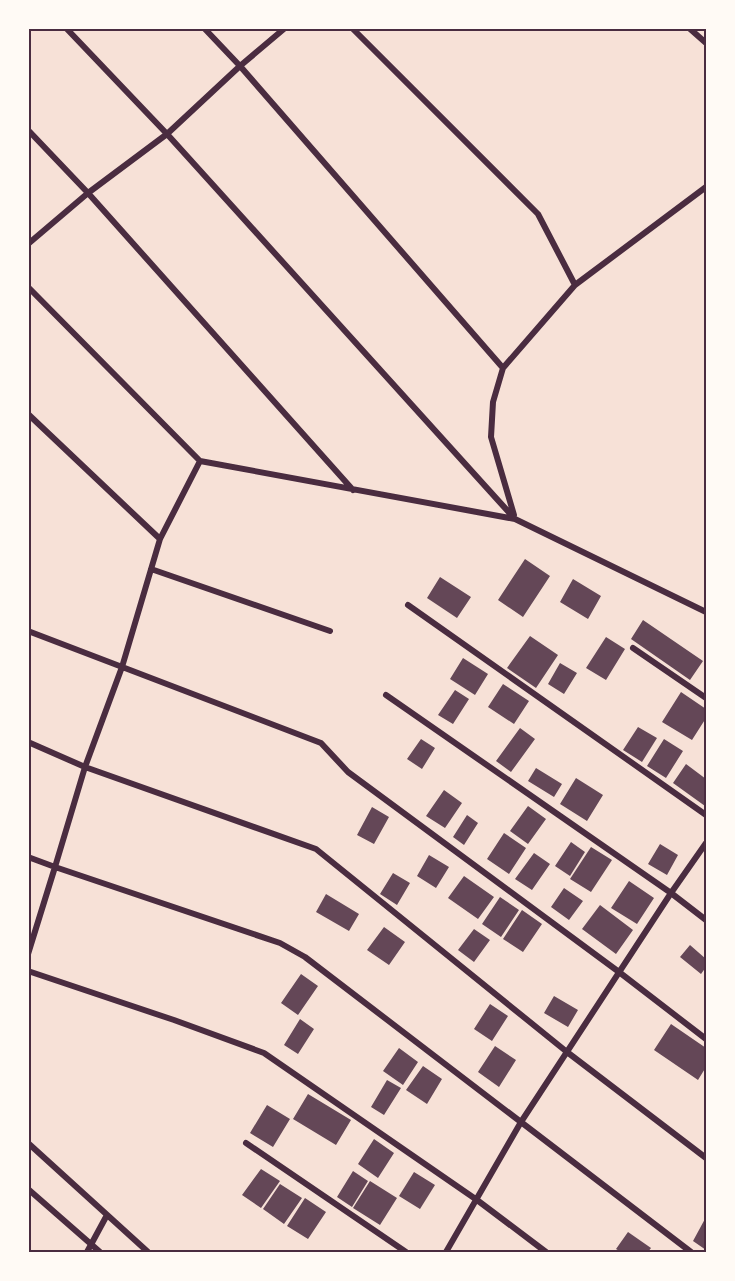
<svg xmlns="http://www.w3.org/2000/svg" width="735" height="1281" font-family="'IBM Plex Sans',sans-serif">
<rect width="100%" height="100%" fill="#f7e1d7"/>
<path fill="#644757" d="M 525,559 L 550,576 L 523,617 L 498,600 Z
M 440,577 L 471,597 L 457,618 L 427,598 Z
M 573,579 L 601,596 L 588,619 L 560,602 Z
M 643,620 L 703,661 L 690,680 L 631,639 Z
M 530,636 L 558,655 L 536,688 L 507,668 Z
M 606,637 L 625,649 L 606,680 L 586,668 Z
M 463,658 L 488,674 L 475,695 L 450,679 Z
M 560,663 L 577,673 L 564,694 L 548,684 Z
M 503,684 L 529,701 L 514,724 L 488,707 Z
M 455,690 L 469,699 L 453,724 L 438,715 Z
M 681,692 L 706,709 L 706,718 L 692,740 L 662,722 Z
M 638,727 L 657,738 L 642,762 L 623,750 Z
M 520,728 L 535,739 L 511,772 L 496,761 Z
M 421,739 L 435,748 L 422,769 L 407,759 Z
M 664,739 L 683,751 L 666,778 L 647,766 Z
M 686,764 L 706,779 L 705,806 L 673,783 Z
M 536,768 L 562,784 L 554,797 L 528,781 Z
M 576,778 L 603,795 L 587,821 L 560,804 Z
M 444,790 L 462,803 L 445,828 L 426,816 Z
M 528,806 L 546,819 L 528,844 L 510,831 Z
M 372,807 L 389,817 L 374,844 L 357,835 Z
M 467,815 L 478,823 L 464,845 L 453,837 Z
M 504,833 L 526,848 L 509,874 L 487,859 Z
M 571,842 L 585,852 L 570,876 L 555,866 Z
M 660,844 L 678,855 L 667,875 L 648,864 Z
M 591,847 L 612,860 L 591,892 L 570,879 Z
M 534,853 L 550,864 L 532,890 L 515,879 Z
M 429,855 L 449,867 L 436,888 L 417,876 Z
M 393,873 L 410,883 L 397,905 L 380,894 Z
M 464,876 L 494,897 L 478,919 L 448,898 Z
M 629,881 L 654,898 L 637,924 L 611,908 Z
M 564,888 L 583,901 L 569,920 L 551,907 Z
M 326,894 L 359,914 L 349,931 L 316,912 Z
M 500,897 L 519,910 L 501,937 L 482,924 Z
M 600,905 L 633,930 L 616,954 L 582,929 Z
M 522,910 L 542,924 L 523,952 L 503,939 Z
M 384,927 L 405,942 L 389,965 L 367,950 Z
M 474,929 L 490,940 L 474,962 L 458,950 Z
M 690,945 L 706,959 L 706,967 L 701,974 L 680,957 Z
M 301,974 L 318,986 L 298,1015 L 281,1003 Z
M 554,996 L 578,1010 L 568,1027 L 544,1013 Z
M 490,1004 L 508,1016 L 492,1041 L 474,1029 Z
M 300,1019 L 314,1029 L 298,1054 L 284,1045 Z
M 671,1024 L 706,1048 L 706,1067 L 698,1080 L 654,1050 Z
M 495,1046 L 516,1060 L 499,1087 L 478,1072 Z
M 399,1048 L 418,1062 L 403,1085 L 383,1071 Z
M 423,1066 L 442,1079 L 427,1104 L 406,1090 Z
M 387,1080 L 401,1088 L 384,1115 L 371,1107 Z
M 308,1094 L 351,1120 L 336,1145 L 293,1119 Z
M 267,1105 L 290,1119 L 273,1147 L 250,1133 Z
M 374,1139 L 394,1153 L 378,1178 L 358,1164 Z
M 261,1169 L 280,1181 L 261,1208 L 242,1195 Z
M 353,1171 L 368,1181 L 352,1207 L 337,1197 Z
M 414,1172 L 435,1185 L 420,1209 L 399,1196 Z
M 370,1181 L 397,1198 L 380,1225 L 353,1208 Z
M 280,1184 L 302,1198 L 284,1224 L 263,1209 Z
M 305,1198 L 326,1212 L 308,1239 L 287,1226 Z
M 706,1217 L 706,1250 L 693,1241 Z
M 628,1232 L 651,1248 L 648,1252 L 621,1252 L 616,1249 Z"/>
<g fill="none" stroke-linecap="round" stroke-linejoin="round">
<path stroke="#4a2c40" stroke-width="6" d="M 66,28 L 167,134 L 514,518
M 204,28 L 240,66 L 503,368
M 352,28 L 538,214 L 575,285
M 689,28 L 706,43
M 28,130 L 88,193 L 353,490
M 28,244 L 88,193 L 167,134 L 240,66 L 285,28
M 28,287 L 200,461 L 515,519 L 706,612
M 28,414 L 160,539
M 200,461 L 160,539 L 122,667 L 85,767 L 55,867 L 280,943 L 305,957 L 691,1252
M 514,515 L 491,437 L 493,402 L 503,368 L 575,285 L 706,187
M 151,569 L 330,631
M 408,605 L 706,815
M 28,631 L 321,743 L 348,772 L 619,972 L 706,1039
M 633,648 L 706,698
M 386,695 L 671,893 L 706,920
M 28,742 L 85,767 L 316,849 L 567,1052 L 706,1158
M 28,857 L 55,867 L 28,954
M 28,971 L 174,1020 L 264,1053 L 477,1200 L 546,1252
M 28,1143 L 148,1252
M 246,1143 L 406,1252
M 28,1189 L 100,1252
M 87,1252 L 107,1215
M 446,1252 L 521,1122 L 671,893 L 706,843"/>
</g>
<rect width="735" height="1281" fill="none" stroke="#fffaf5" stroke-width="60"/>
<rect x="30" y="30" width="675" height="1221" fill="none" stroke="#4a2c40" stroke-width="2"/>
</svg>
